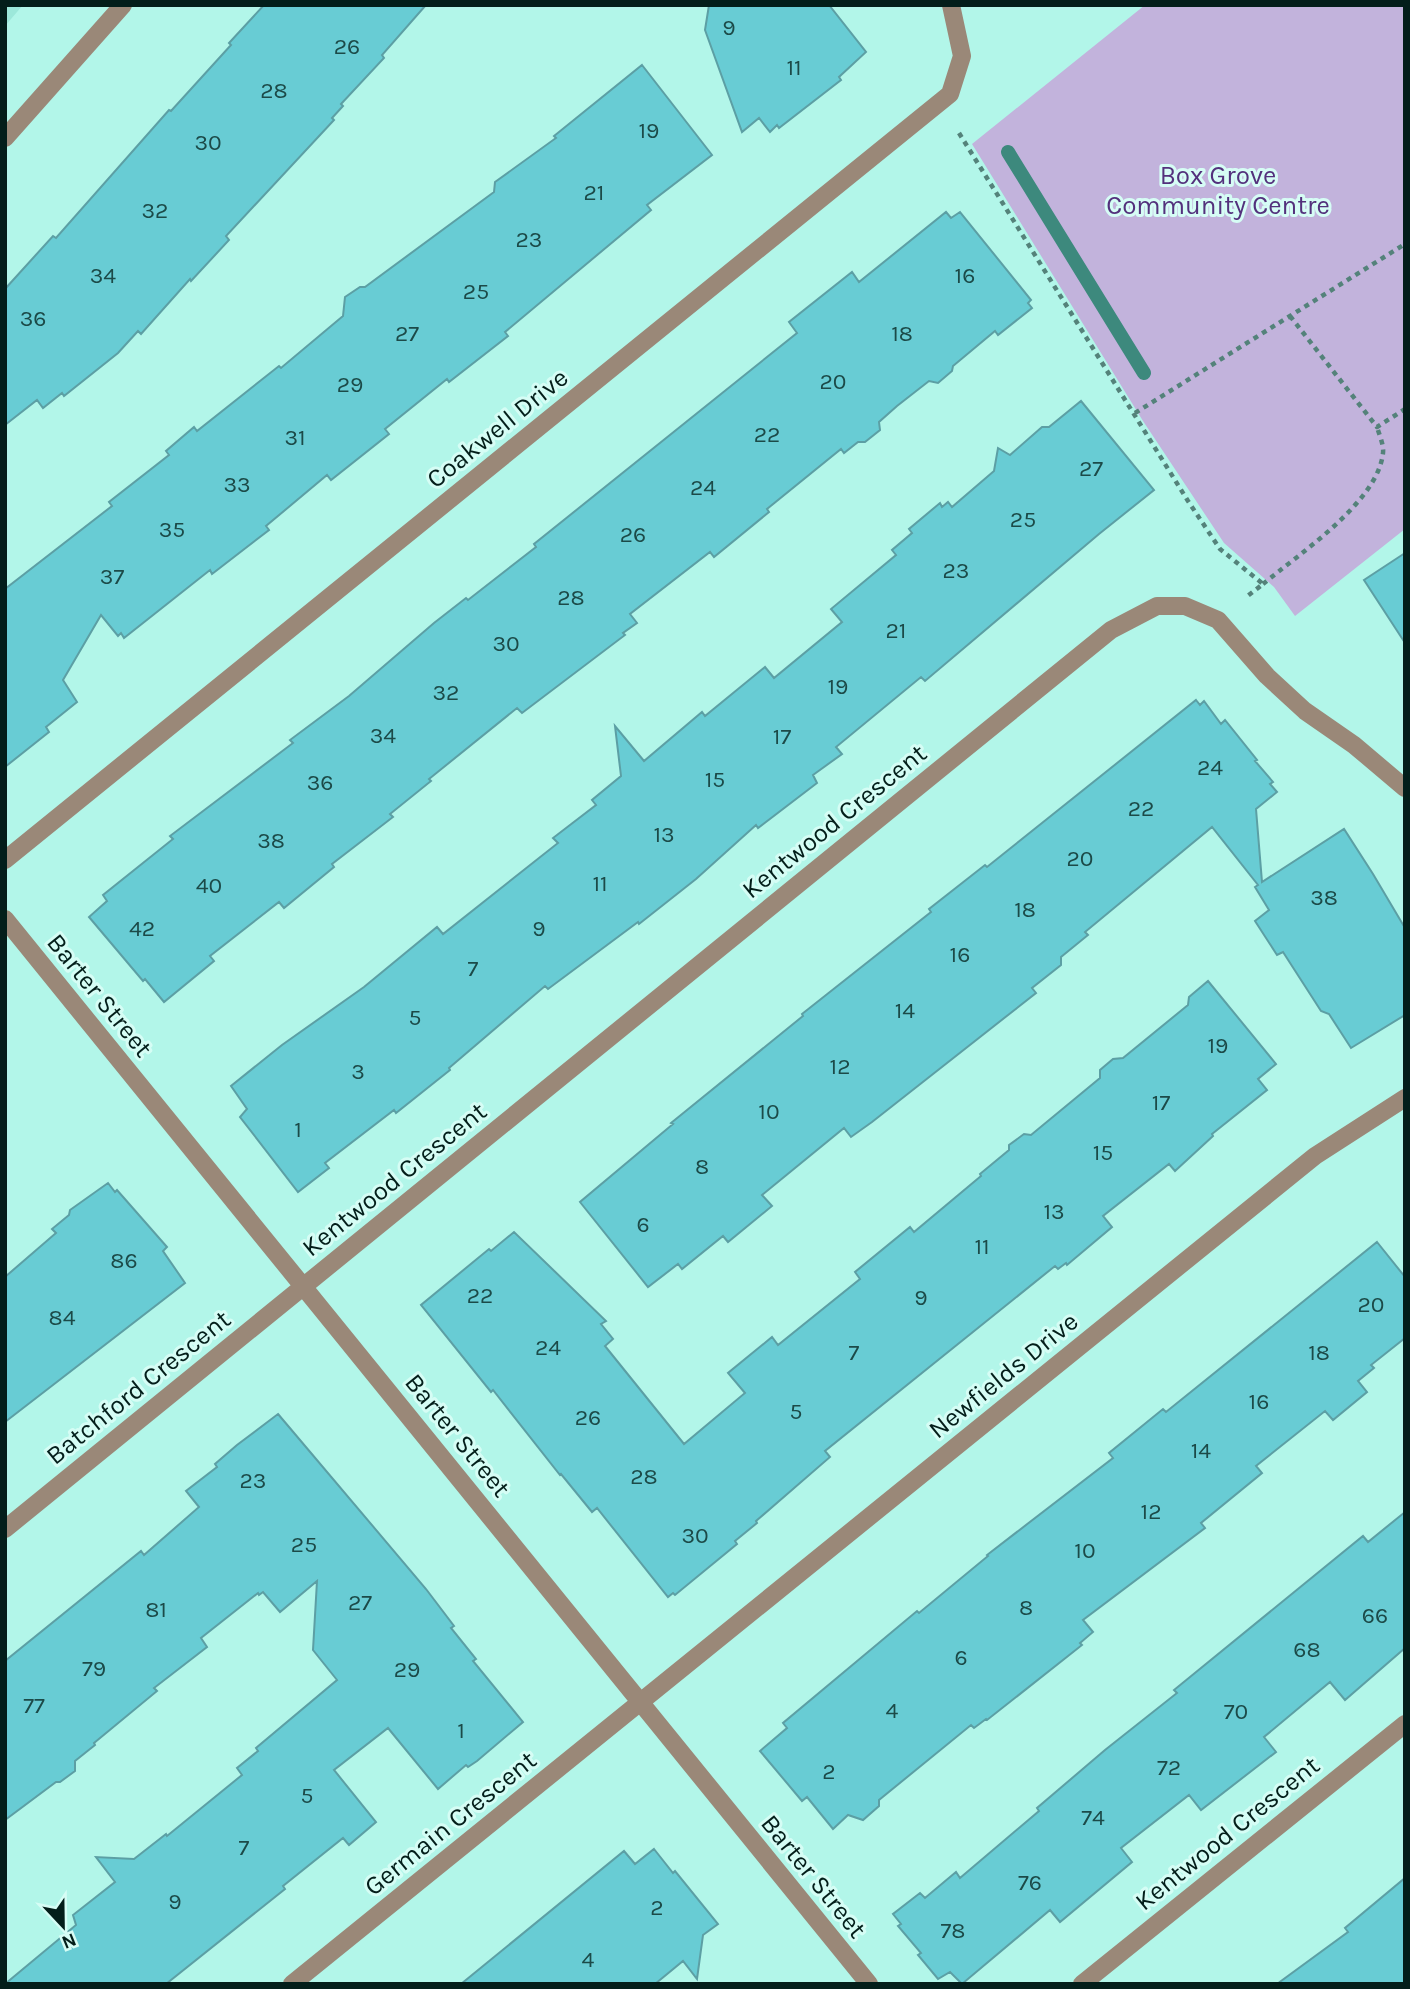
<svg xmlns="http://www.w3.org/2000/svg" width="1410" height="1989" font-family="Karla,sans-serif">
<rect width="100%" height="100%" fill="#b2f6e9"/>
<path fill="#9ce8da" d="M 5,5 L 23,5 L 5,26 Z"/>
<path fill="#c2b3dc" d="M 1145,5 L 1405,5 L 1405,529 L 1295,616 L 1274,587 L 1224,543 L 1143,421 L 972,144 Z"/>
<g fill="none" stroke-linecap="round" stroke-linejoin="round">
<path stroke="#3d897d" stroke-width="14" d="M 1008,152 L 1144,373"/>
</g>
<path fill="#68ccd4" stroke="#5c9fa4" stroke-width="2" d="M 264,5 L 426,5 L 382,55 L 384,58 L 341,104 L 343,106 L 332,118 L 334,120 L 226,236 L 229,240 L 191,281 L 190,279 L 141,334 L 138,331 L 118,353 L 64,396 L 62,393 L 43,408 L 37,400 L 5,425 L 5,289 L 53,236 L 56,238 L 169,110 L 171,111 L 231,45 L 229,43 Z
M 709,5 L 829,5 L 866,52 L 839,77 L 841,80 L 779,128 L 777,125 L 770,132 L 759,118 L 742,132 L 705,30 Z
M 642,65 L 712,155 L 647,205 L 651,210 L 505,332 L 508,336 L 449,382 L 447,379 L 385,429 L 389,434 L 331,480 L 327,475 L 266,526 L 269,530 L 212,574 L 210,570 L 124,638 L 121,633 L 118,636 L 101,615 L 63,680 L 77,702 L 46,727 L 49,732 L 5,767 L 5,589 L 112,506 L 109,502 L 169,455 L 166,451 L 194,427 L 197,431 L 279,366 L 281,368 L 343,316 L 345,297 L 360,287 L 365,287 L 494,192 L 495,182 L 556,138 L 554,136 Z
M 946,212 L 951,218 L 960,212 L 1031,300 L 1028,303 L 1032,308 L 998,335 L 995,331 L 953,366 L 952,371 L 938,383 L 929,381 L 897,406 L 879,422 L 880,430 L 865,442 L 858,442 L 844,453 L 841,449 L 767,509 L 769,512 L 714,557 L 710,552 L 630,614 L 637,623 L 623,633 L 625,635 L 522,713 L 517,708 L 429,779 L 431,781 L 390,814 L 393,817 L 332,864 L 334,867 L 284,908 L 279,902 L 210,956 L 214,961 L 164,1002 L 145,979 L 143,981 L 89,917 L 107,901 L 103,895 L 173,839 L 170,836 L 293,743 L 290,740 L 349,696 L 434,623 L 466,598 L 468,600 L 536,547 L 534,544 L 797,333 L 789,322 L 852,272 L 859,282 Z
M 1081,401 L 1154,490 L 1099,534 L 925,681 L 921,677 L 836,747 L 842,754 L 813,775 L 817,783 L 758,828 L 756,825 L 696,879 L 639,924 L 638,922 L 548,989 L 545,986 L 449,1068 L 450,1070 L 396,1113 L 394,1110 L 325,1163 L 329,1168 L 298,1192 L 240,1117 L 247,1109 L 231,1086 L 282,1045 L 364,987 L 437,927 L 443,934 L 558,843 L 553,838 L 596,805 L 592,800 L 621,776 L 615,726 L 644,761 L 702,712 L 705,716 L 765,667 L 774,678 L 842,622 L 831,609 L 896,555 L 892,550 L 912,533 L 909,529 L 940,503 L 942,507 L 948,502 L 952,507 L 994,471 L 998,448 L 1010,455 L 1042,427 L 1049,427 Z
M 1405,553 L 1405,643 L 1364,580 Z
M 1196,700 L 1200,705 L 1204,701 L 1221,724 L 1225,720 L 1257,760 L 1255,761 L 1273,782 L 1270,784 L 1277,792 L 1256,809 L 1262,882 L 1344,829 L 1373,874 L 1405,928 L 1405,1015 L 1351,1048 L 1329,1014 L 1321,1011 L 1283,952 L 1277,955 L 1255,921 L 1269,910 L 1255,887 L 1258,885 L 1212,827 L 1085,932 L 1088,935 L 1061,957 L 1061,965 L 1032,988 L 1036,993 L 872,1122 L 851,1137 L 844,1128 L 762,1195 L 772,1206 L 728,1242 L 723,1236 L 682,1269 L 678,1264 L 648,1287 L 580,1202 L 673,1124 L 671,1123 L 803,1016 L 802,1014 L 931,912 L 929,909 L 985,865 L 987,867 L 1012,847 Z
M 1208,981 L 1276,1064 L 1258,1079 L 1267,1090 L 1212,1134 L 1213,1136 L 1175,1171 L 1169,1164 L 1103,1216 L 1112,1227 L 1067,1265 L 1066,1263 L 1058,1269 L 1055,1266 L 825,1451 L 830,1457 L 756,1521 L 757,1523 L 735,1541 L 737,1544 L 675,1595 L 673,1593 L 668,1597 L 597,1508 L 592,1512 L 561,1474 L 560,1475 L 493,1390 L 491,1392 L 421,1305 L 489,1249 L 491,1251 L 514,1232 L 606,1321 L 601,1324 L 613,1339 L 605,1346 L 684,1444 L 745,1393 L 728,1373 L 772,1337 L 778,1345 L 860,1279 L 855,1272 L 910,1227 L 914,1232 L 981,1176 L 980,1174 L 1009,1150 L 1009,1145 L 1024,1134 L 1031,1135 L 1100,1078 L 1100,1070 L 1113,1059 L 1123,1058 L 1188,1005 L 1189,997 Z
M 108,1183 L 115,1192 L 117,1190 L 167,1247 L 163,1251 L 185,1283 L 5,1422 L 5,1277 L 56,1233 L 52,1229 L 69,1215 L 70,1210 Z
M 1377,1242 L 1405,1277 L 1405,1338 L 1371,1365 L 1374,1368 L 1358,1381 L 1367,1392 L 1333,1420 L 1325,1411 L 1256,1466 L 1262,1473 L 1201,1523 L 1205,1528 L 1083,1620 L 1093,1632 L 1080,1643 L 1082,1645 L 987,1720 L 986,1719 L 974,1728 L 971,1725 L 879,1800 L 879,1806 L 863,1820 L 848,1815 L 833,1829 L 807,1797 L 802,1801 L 760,1751 L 787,1728 L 783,1723 L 917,1611 L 919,1613 L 988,1556 L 987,1555 L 1113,1458 L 1109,1453 L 1163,1409 L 1166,1412 Z
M 278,1414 L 426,1589 L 454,1626 L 451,1628 L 476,1659 L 473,1661 L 523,1722 L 477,1761 L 468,1767 L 466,1765 L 438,1789 L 388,1728 L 334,1770 L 376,1822 L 349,1845 L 343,1838 L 283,1886 L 285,1889 L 166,1984 L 5,1984 L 76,1925 L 73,1915 L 115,1882 L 96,1857 L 134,1859 L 166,1834 L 167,1836 L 242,1775 L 237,1768 L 258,1751 L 256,1748 L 337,1680 L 313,1650 L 317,1581 L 280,1612 L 263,1592 L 259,1595 L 258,1593 L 201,1638 L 207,1647 L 154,1688 L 157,1691 L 94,1743 L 95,1745 L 75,1761 L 75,1771 L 60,1782 L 56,1782 L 5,1820 L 5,1661 L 141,1551 L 144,1555 L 199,1507 L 186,1491 L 217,1467 L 215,1464 L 237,1445 Z
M 1405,1512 L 1405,1648 L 1345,1700 L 1330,1682 L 1264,1737 L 1276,1752 L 1201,1810 L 1189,1795 L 1121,1848 L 1132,1862 L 1060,1922 L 1050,1910 L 962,1984 L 950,1972 L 938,1979 L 918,1955 L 921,1953 L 898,1926 L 901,1924 L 893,1914 L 920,1893 L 925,1898 L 956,1872 L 960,1878 L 1039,1811 L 1037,1808 L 1105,1750 L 1177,1693 L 1174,1690 L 1363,1536 L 1368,1542 Z
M 654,1849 L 673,1873 L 675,1871 L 718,1924 L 703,1935 L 697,1979 L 683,1961 L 655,1984 L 461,1984 L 624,1851 L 635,1864 Z
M 1405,1878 L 1405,1984 L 1277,1984 L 1348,1932 L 1345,1928 Z"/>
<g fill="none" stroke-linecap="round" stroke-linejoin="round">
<path stroke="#54827a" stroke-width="4.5" stroke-dasharray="5 5" stroke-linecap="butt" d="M 959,133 L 1188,501 L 1220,549 L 1263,584 L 1245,598
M 1290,316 L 1377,427 L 1405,409
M 1135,413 L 1405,244
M 1263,584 C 1299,554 1378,502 1383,453 C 1384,445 1379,434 1377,427"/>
<path stroke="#9a8878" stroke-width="18" d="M 5,138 L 123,5
M 5,860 L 950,94 L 962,56 L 951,5
M 5,919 L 869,1984
M 5,1529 L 1111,630 L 1157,606 L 1185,606 L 1218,620 L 1267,676 L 1305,711 L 1354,745 L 1405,788
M 292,1984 L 1315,1156 L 1405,1098
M 1082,1984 L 1405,1724"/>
</g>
<g text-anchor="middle" stroke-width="6" stroke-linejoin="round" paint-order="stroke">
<g font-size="23" fill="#1c4a48">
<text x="729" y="35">9</text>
<text x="347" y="54">26</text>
<text x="794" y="75">11</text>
<text x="274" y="98">28</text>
<text x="649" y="138">19</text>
<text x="208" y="150">30</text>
<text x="594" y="200">21</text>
<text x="155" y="218">32</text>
<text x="529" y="247">23</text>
<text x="103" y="283">34</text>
<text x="965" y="283">16</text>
<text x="476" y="299">25</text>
<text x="33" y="326">36</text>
<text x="407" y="341">27</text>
<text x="902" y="341">18</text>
<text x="833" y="389">20</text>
<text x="350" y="392">29</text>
<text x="767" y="442">22</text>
<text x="295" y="445">31</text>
<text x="1091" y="476">27</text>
<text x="237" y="492">33</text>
<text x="703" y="495">24</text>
<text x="1023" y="527">25</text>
<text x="172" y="537">35</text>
<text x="633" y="542">26</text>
<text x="956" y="578">23</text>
<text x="112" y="584">37</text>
<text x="571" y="605">28</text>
<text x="896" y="638">21</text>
<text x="506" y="651">30</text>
<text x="838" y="694">19</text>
<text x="446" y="700">32</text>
<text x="383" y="743">34</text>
<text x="782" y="744">17</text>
<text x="1210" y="775">24</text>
<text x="715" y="787">15</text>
<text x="320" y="790">36</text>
<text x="1141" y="816">22</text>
<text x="664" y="842">13</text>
<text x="271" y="848">38</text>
<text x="1080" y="866">20</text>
<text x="600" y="891">11</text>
<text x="209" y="893">40</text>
<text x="1324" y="905">38</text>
<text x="1025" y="917">18</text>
<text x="142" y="936">42</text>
<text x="539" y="936">9</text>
<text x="960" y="962">16</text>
<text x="473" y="976">7</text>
<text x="905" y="1018">14</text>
<text x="415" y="1025">5</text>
<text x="1218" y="1053">19</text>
<text x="840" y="1074">12</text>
<text x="358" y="1079">3</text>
<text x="1161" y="1110">17</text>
<text x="769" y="1119">10</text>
<text x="298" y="1137">1</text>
<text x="1103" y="1160">15</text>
<text x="702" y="1174">8</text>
<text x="1054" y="1219">13</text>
<text x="643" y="1232">6</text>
<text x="982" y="1254">11</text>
<text x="124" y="1268">86</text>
<text x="480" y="1303">22</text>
<text x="921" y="1305">9</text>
<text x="1371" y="1312">20</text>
<text x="62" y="1325">84</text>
<text x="548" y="1355">24</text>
<text x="854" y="1360">7</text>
<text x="1319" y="1360">18</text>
<text x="1259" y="1409">16</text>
<text x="796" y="1419">5</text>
<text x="588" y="1425">26</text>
<text x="1201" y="1458">14</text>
<text x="644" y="1484">28</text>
<text x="253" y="1488">23</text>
<text x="1151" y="1519">12</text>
<text x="695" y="1543">30</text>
<text x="304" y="1552">25</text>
<text x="1085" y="1558">10</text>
<text x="360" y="1610">27</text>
<text x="1026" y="1615">8</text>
<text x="156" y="1617">81</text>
<text x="1375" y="1623">66</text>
<text x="1307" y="1657">68</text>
<text x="961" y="1665">6</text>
<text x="94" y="1676">79</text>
<text x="407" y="1677">29</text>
<text x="34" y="1713">77</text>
<text x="892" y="1718">4</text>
<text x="1236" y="1719">70</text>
<text x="461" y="1738">1</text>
<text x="1169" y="1775">72</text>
<text x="829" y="1779">2</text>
<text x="307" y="1803">5</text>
<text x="1093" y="1825">74</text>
<text x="244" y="1855">7</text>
<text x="1030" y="1890">76</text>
<text x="175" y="1909">9</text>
<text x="657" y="1915">2</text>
<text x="953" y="1938">78</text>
<text x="588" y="1967">4</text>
</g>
<g font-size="26" fill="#53317c" stroke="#d6fdf5">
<text x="1218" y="184">Box Grove<tspan x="1218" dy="30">Community Centre</tspan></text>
</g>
<g font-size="26" fill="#031e1a" stroke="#d6fdf5">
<text transform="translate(497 428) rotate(-39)" y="9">Coakwell Drive</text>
<text transform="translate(834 821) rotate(-39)" y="9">Kentwood Crescent</text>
<text transform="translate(100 995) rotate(51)" y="9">Barter Street</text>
<text transform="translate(394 1179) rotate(-39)" y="9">Kentwood Crescent</text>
<text transform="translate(1003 1375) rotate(-39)" y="9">Newfields Drive</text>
<text transform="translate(138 1387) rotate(-39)" y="9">Batchford Crescent</text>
<text transform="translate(458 1435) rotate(51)" y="9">Barter Street</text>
<text transform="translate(450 1823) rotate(-39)" y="9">Germain Crescent</text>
<text transform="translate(1227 1833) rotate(-39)" y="9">Kentwood Crescent</text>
<text transform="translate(814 1876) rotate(51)" y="9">Barter Street</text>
</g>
</g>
<rect width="1410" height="1989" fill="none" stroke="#031e1a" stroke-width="14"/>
<g transform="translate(63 1926) rotate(158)" stroke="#d6fdf5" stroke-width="5" paint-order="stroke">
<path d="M0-5L12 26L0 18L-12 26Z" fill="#031e1a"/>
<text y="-10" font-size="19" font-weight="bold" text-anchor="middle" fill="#031e1a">N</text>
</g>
</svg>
